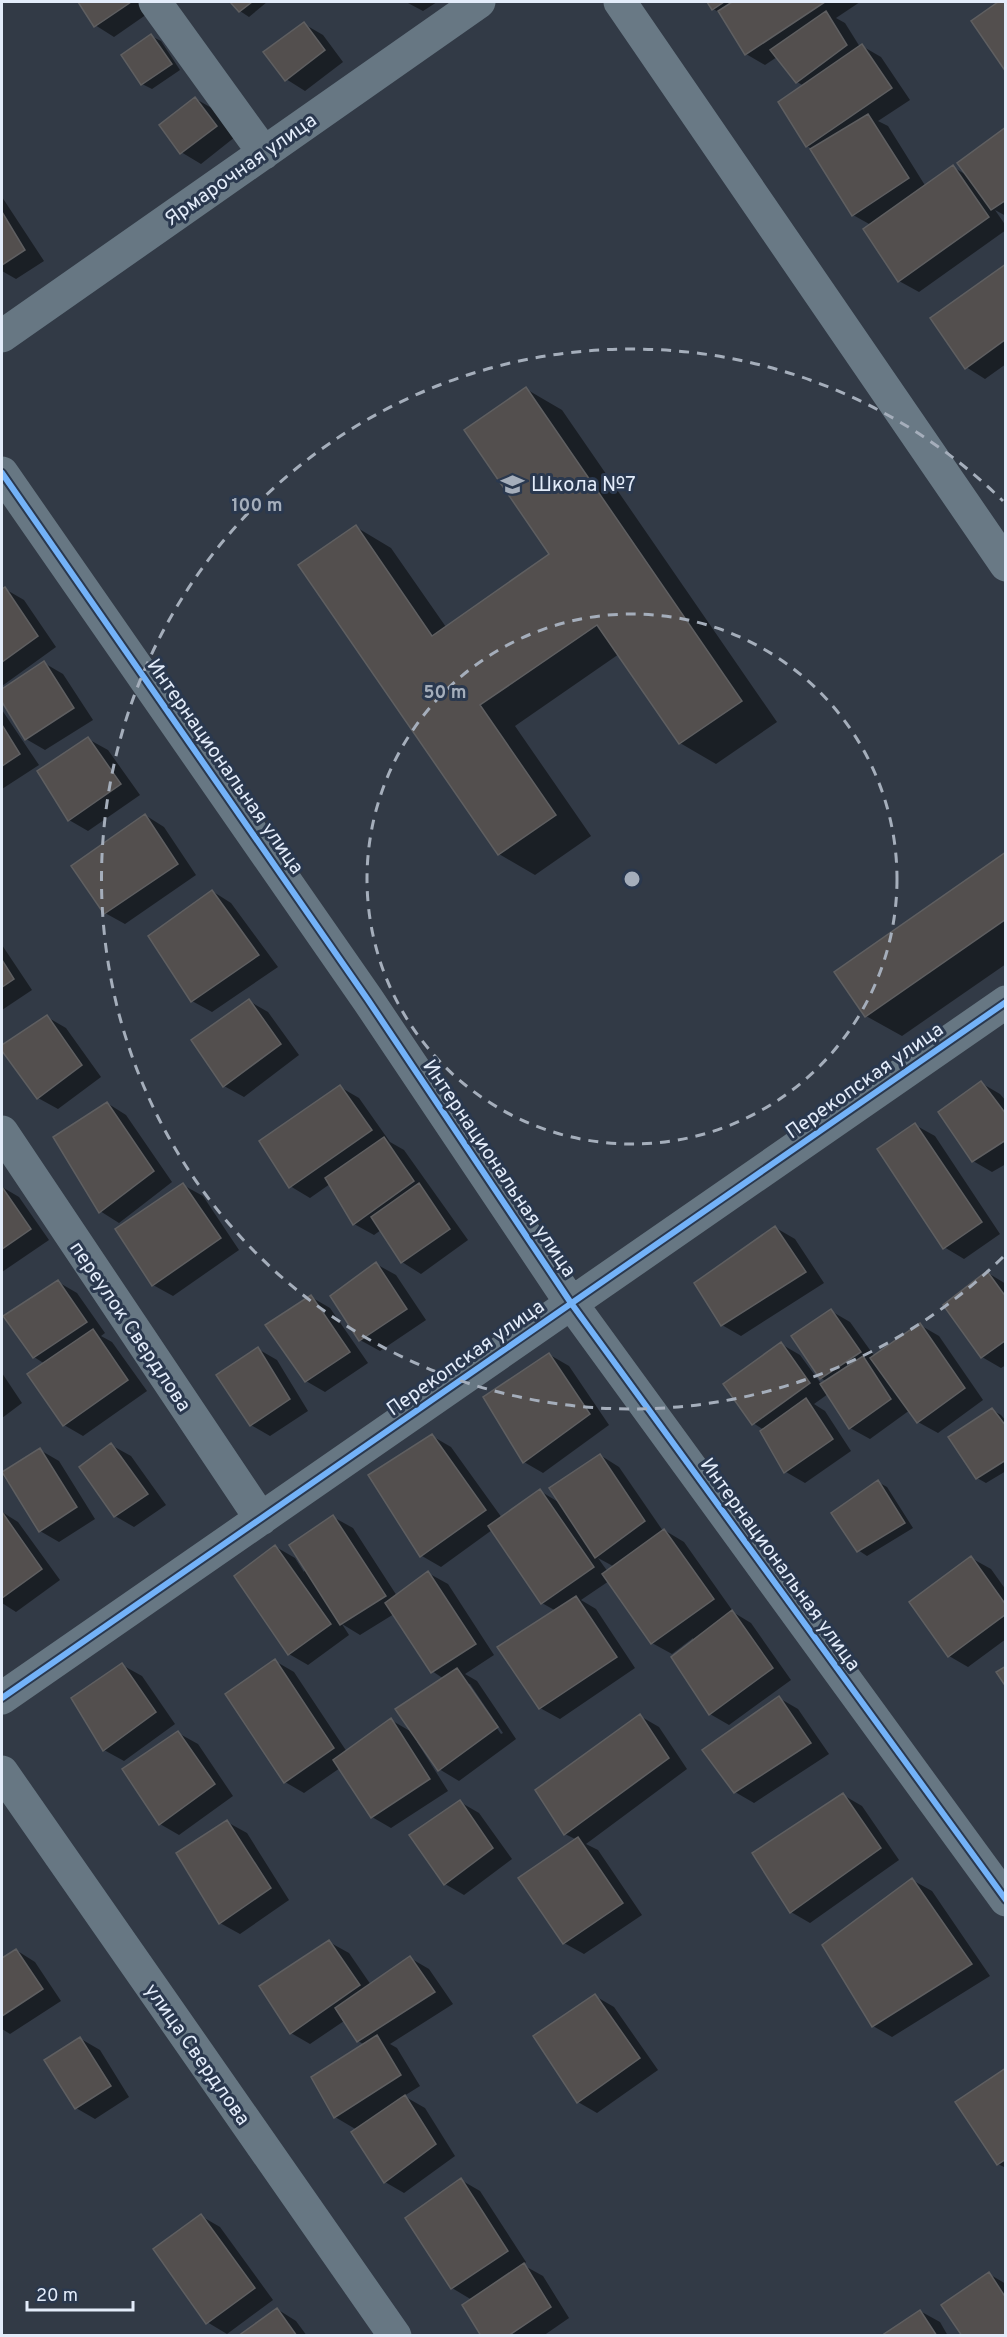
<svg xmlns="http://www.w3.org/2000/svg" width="1007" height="2337" font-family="Overpass,sans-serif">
<rect width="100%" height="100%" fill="#323a46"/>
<path fill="#0007" fill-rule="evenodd" d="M 79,2 L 143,2 L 150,12 L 114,37 L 95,25 Z
M 232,2 L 267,2 L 249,17 L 240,11 Z
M 406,2 L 437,2 L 423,11 Z
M 709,2 L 860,2 L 836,18 L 845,23 L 860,47 L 862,46 L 881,57 L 910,100 L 878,121 L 888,126 L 926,187 L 953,167 L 968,176 L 1006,129 L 1006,216 L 995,210 L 1006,226 L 1006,230 L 919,292 L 899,281 L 871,225 L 853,215 L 812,149 L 807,146 L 804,86 L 797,82 L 777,57 L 765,65 L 746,54 L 721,13 L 713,9 Z
M 304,24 L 323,35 L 343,62 L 305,91 L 286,79 Z
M 151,36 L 161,41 L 180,70 L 152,89 L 142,84 Z
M 196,99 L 215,110 L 235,137 L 201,164 L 181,152 Z
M 2,197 L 44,261 L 16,279 L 2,271 Z
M 1006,266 L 1006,364 L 985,379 L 966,367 Z
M 526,389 L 562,410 L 777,722 L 716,764 L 680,743 L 619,654 L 515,726 L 591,836 L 535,875 L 499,854 L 300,566 L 356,527 L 391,548 L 446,627 L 551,554 Z
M 5,589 L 24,600 L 56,647 L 2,686 L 2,591 Z
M 44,663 L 63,674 L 93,720 L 45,750 L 26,739 L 2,699 L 2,691 Z
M 2,710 L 39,765 L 2,789 Z
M 88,739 L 108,750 L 140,795 L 88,831 L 69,820 Z
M 145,815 L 164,827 L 196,875 L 125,924 L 105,913 Z
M 1006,854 L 1006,964 L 902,1036 L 866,1016 Z
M 212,891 L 231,903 L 278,967 L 212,1012 L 192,1001 Z
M 2,945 L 32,990 L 2,1010 Z
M 249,1001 L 268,1012 L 299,1055 L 244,1097 L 224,1086 Z
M 47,1017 L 66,1028 L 101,1077 L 58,1109 L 38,1098 L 2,1048 Z
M 981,1083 L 1000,1094 L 1006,1101 L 1006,1164 L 992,1172 L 973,1161 Z
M 340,1087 L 359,1098 L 390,1142 L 404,1150 L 468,1240 L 421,1274 L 402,1262 L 381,1230 L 374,1235 L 354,1224 L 330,1184 L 310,1198 L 290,1186 Z
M 107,1103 L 126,1115 L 172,1182 L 119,1223 L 100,1211 Z
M 915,1125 L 935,1136 L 1000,1234 L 964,1259 L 944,1247 Z
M 183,1185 L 203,1196 L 239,1250 L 173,1296 L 153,1285 Z
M 2,1187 L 19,1197 L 49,1240 L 2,1272 Z
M 776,1228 L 795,1239 L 824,1283 L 741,1336 L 722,1325 Z
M 376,1264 L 396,1275 L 426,1320 L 380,1351 L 360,1340 Z
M 988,1273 L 1006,1284 L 1006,1365 L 1001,1368 L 982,1357 Z
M 58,1282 L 77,1293 L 105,1333 L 101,1336 L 112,1342 L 147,1391 L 83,1436 L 64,1425 L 45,1364 L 34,1357 L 5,1316 Z
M 311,1297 L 330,1308 L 368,1363 L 325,1392 L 306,1381 Z
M 831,1311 L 850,1322 L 875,1357 L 920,1325 L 939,1336 L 983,1400 L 938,1433 L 918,1422 L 910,1410 L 870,1439 L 850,1428 L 828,1394 L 814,1404 L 825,1411 L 851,1451 L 805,1483 L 786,1472 L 762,1431 L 764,1430 L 753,1423 L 781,1344 L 800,1355 L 822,1385 L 827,1382 L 821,1378 Z
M 258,1349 L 277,1360 L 308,1411 L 270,1436 L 251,1425 Z
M 550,1355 L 569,1366 L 609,1425 L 543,1473 L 524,1462 Z
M 2,1373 L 22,1403 L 2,1418 Z
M 992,1410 L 1001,1415 L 1006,1421 L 1006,1471 L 986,1483 L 977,1478 Z
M 432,1436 L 451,1447 L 502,1518 L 540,1491 L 560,1503 L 600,1455 L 619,1467 L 663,1531 L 664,1530 L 684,1542 L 732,1610 L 731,1611 L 751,1623 L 791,1680 L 729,1725 L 710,1714 L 693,1638 L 672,1654 L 652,1643 L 609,1581 L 581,1600 L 596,1609 L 635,1668 L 560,1719 L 540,1708 L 499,1648 L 556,1611 L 542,1603 L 492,1530 L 441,1567 L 422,1556 ZM 598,1558 L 611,1565 L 614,1567 L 608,1572 Z
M 111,1445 L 131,1456 L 166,1505 L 134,1527 L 115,1516 Z
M 40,1450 L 59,1461 L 95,1519 L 59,1542 L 40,1531 L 2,1474 Z
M 878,1482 L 887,1487 L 913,1528 L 867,1556 L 858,1550 Z
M 2,1512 L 18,1522 L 60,1580 L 16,1612 L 2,1603 Z
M 333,1517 L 353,1528 L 397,1596 L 428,1573 L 448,1584 L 494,1655 L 465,1674 L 477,1681 L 516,1739 L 459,1781 L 439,1769 L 419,1740 L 417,1742 L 448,1791 L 391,1828 L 372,1817 L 340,1768 L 304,1793 L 285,1782 L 275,1661 L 294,1672 L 347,1752 L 391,1720 L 415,1734 L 444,1679 L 432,1671 L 394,1614 L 360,1635 L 342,1624 L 349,1635 L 308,1665 L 289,1654 L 276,1547 L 295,1558 L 304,1572 ZM 467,1684 L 470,1684 L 503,1733 L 501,1734 Z
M 971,1558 L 991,1569 L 1006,1590 L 1006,1639 L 968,1667 L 949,1656 Z
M 122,1665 L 142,1676 L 175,1724 L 124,1761 L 104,1750 Z
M 779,1698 L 798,1709 L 829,1754 L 754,1803 L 735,1792 Z
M 640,1716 L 659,1727 L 687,1769 L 586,1844 L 598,1850 L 642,1915 L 584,1954 L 564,1943 L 577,1840 L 565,1834 Z
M 178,1733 L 198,1744 L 233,1796 L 179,1835 L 160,1824 Z
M 843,1795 L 862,1806 L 899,1860 L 810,1923 L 791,1912 Z
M 460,1802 L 479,1813 L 512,1859 L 464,1895 L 445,1884 Z
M 227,1822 L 247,1833 L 289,1900 L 240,1934 L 220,1923 Z
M 912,1880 L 932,1891 L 990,1976 L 892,2037 L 873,2026 Z
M 329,1942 L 349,1953 L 371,1985 L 410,1958 L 429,1969 L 453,2004 L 390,2044 L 397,2048 L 420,2086 L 404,2096 L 425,2108 L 455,2156 L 404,2193 L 385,2182 L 357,2130 L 335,2117 L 365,2045 L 358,2041 L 344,2021 L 310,2044 L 291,2033 Z
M 16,1950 L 35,1962 L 61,2001 L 10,2034 L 2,2029 L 2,1960 Z
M 595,1996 L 614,2007 L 658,2070 L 597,2113 L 578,2102 Z
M 81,2039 L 100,2050 L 129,2097 L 95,2119 L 76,2108 Z
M 1006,2070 L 1006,2168 L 998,2164 Z
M 461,2180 L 480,2191 L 526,2262 L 523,2265 L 543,2276 L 569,2318 L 543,2336 L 483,2336 L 472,2300 L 452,2288 Z
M 201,2216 L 220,2227 L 273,2300 L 227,2334 L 207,2322 Z
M 989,2274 L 1006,2284 L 1006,2336 Z
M 277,2309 L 296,2321 L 307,2336 L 241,2336 Z
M 920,2311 L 940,2322 L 948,2336 L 883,2336 Z"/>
<path fill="#534f4e" stroke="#5f5f61" stroke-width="1.5" d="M 78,2 L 131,2 L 94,27 Z
M 230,2 L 252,2 L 239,12 Z
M 707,2 L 724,2 L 712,10 Z
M 732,2 L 825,2 L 745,55 L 718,11 Z
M 998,2 L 1006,2 L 1006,72 L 971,21 Z
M 826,11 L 847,45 L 796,83 L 770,50 Z
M 304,22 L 325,50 L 285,81 L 263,52 Z
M 151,34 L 172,64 L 141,85 L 121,55 Z
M 862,44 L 892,88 L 806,147 L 778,102 Z
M 195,97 L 217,126 L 180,154 L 159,125 Z
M 868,114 L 909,178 L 852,216 L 810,149 Z
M 1006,127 L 1006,200 L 991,210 L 957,163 Z
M 953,165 L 989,217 L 898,282 L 863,229 Z
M 2,212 L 25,250 L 2,265 Z
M 1006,264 L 1006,339 L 965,369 L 930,318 Z
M 526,387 L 742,701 L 679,744 L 597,625 L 480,705 L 556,815 L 498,855 L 298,565 L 356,525 L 432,636 L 549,554 L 464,430 Z
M 5,587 L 38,636 L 2,662 L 2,589 Z
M 44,661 L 74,708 L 25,740 L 2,702 L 2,689 Z
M 2,725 L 20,754 L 2,766 Z
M 88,737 L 121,784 L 68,821 L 37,771 Z
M 145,814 L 178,864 L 104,914 L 71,866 Z
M 1006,852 L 1006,919 L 865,1017 L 834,972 Z
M 212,890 L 259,955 L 191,1002 L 148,936 Z
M 2,960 L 14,979 L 2,987 Z
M 249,999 L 281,1044 L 223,1087 L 191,1040 Z
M 47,1015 L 82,1065 L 37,1099 L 2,1051 L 2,1045 Z
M 981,1081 L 1006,1114 L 1006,1140 L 972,1162 L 938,1112 Z
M 340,1085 L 372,1130 L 289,1188 L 259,1141 Z
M 107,1102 L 154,1171 L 99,1213 L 53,1137 Z
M 915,1123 L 982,1222 L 943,1249 L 877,1149 Z
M 384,1137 L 414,1181 L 353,1225 L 325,1178 Z
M 183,1183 L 221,1238 L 152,1286 L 115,1229 Z
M 419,1183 L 450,1229 L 401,1263 L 371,1217 Z
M 2,1187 L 31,1229 L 2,1249 Z
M 775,1226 L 806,1272 L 721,1326 L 694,1283 Z
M 376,1262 L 407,1309 L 359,1341 L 330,1296 Z
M 987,1271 L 1006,1297 L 1006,1340 L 981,1358 L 943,1305 Z
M 58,1280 L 87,1322 L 33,1358 L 3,1316 Z
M 311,1295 L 350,1352 L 305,1382 L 265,1325 Z
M 831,1309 L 861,1352 L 820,1379 L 791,1336 Z
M 920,1323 L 965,1388 L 917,1423 L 870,1358 Z
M 93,1329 L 128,1380 L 63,1426 L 27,1374 Z
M 781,1342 L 810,1383 L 752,1425 L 723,1384 Z
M 258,1347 L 290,1399 L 250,1426 L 216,1375 Z
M 549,1353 L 590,1414 L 523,1463 L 483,1397 Z
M 863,1356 L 891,1399 L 849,1429 L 820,1384 Z
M 806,1398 L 833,1439 L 784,1473 L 760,1431 Z
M 992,1408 L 1006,1426 L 1006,1460 L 976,1479 L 948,1437 Z
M 432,1434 L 486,1510 L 420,1557 L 368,1475 Z
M 111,1443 L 148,1494 L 114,1517 L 79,1467 Z
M 40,1448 L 77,1507 L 39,1532 L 2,1472 Z
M 600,1454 L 645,1521 L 595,1558 L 549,1488 Z
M 878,1480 L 905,1523 L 857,1552 L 831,1513 Z
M 540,1489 L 594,1567 L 541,1604 L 488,1526 Z
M 2,1512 L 42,1569 L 2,1598 Z
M 333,1515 L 386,1596 L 340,1625 L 289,1545 Z
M 664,1529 L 714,1599 L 651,1644 L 602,1574 Z
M 275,1545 L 331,1624 L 288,1655 L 234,1576 Z
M 971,1556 L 1006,1605 L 1006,1614 L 948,1657 L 909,1602 Z
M 428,1571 L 476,1644 L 431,1673 L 385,1603 Z
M 576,1596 L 617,1657 L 539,1709 L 497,1647 Z
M 732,1610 L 773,1668 L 709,1715 L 671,1657 Z
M 275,1659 L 334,1748 L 284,1783 L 225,1694 Z
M 122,1663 L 156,1712 L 103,1751 L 71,1698 Z
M 1006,1666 L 1006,1687 L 996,1672 Z
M 457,1668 L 498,1727 L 438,1771 L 395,1709 Z
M 779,1696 L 811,1743 L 734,1793 L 702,1750 Z
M 640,1714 L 669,1758 L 564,1835 L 535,1790 Z
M 391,1718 L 430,1779 L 371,1818 L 333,1760 Z
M 178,1731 L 215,1784 L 159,1825 L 122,1769 Z
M 843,1793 L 881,1848 L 790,1913 L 752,1853 Z
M 460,1800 L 493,1848 L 444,1885 L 409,1835 Z
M 227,1820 L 271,1888 L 219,1924 L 176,1853 Z
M 578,1837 L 623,1903 L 563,1944 L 518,1878 Z
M 912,1878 L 972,1964 L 872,2027 L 822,1945 Z
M 329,1940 L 360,1985 L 290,2034 L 259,1986 Z
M 16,1949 L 43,1989 L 2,2016 L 2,1958 Z
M 410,1956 L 435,1992 L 357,2042 L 335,2008 Z
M 595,1994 L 640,2058 L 577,2103 L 533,2036 Z
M 377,2035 L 401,2075 L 334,2118 L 311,2077 Z
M 80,2037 L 111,2086 L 75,2109 L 44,2060 Z
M 1006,2068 L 1006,2159 L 997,2165 L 955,2102 Z
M 405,2095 L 436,2144 L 384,2183 L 351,2132 Z
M 461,2178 L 508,2251 L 451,2289 L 405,2218 Z
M 201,2214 L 255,2288 L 206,2324 L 153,2249 Z
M 524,2263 L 551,2307 L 508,2336 L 481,2336 L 462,2305 Z
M 989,2272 L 1006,2298 L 1006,2336 L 962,2336 L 941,2305 Z
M 277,2308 L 297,2336 L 238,2336 Z
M 920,2310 L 937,2336 L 881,2336 Z"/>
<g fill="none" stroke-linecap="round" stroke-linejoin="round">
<path stroke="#677783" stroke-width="33" d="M 155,2 L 264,153
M 2,336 L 479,2
M 2,473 L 368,1000 L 571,1303 L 1006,1900
M 2,1132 L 261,1519
M 2,1698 L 1006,1002
M 2,1772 L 395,2336"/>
<path stroke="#697985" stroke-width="33" d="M 620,2 L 1006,565"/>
<defs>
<path id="cycleway" d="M 2,473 L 368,1000 L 571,1303 L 1006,1900
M 2,1698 L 1006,1002"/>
</defs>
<use href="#cycleway" stroke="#2a384e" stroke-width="10"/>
<use href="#cycleway" stroke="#73b2f8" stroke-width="6"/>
</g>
<g fill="none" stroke="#a5aebb" stroke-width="3" stroke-dasharray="10 8">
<circle cx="632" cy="879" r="265"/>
<path d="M1003 1257A530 530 0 1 1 1003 501"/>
</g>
<defs>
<symbol id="school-bare" viewBox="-9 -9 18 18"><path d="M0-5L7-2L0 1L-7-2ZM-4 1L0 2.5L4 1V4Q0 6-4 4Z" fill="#a5aebb" stroke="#2a384e" stroke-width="2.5" paint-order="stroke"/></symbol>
</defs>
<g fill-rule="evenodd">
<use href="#school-bare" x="496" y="468" width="33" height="33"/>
</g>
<g text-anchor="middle" stroke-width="6" stroke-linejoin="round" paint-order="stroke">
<g font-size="20" fill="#e3ecfa" stroke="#2a384e">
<text transform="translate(240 169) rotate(-35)" y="7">Ярмарочная улица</text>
<text transform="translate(226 766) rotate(55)" y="7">Интернациональная улица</text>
<text transform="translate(864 1080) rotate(-35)" y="7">Перекопская улица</text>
<text transform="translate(500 1168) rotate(56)" y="7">Интернациональная улица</text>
<text transform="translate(131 1326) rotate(56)" y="7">переулок Свердлова</text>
<text transform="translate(465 1357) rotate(-35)" y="7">Перекопская улица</text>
<text transform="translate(781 1564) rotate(54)" y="7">Интернациональная улица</text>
<text transform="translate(198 2054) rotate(55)" y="7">улица Свердлова</text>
</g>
<g font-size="20" fill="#e3ecfa" stroke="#2a384e" text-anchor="start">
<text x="531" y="491">Школа №7</text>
</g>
</g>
<circle cx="632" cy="879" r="9" fill="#a5aebb" stroke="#2a384e" stroke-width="3"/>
<g font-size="18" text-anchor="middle" font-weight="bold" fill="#a5aebb" stroke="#2a384e" stroke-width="6" stroke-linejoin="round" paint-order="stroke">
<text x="257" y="511">100 m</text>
<text x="445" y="698">50 m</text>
</g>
<rect width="1007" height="2337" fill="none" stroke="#e3ecfa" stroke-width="6"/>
<path d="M27 2301v9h106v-9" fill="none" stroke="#e3ecfa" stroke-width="3"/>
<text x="36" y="2301" font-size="18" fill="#e3ecfa" stroke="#2a384e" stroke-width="4.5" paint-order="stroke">20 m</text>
</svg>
